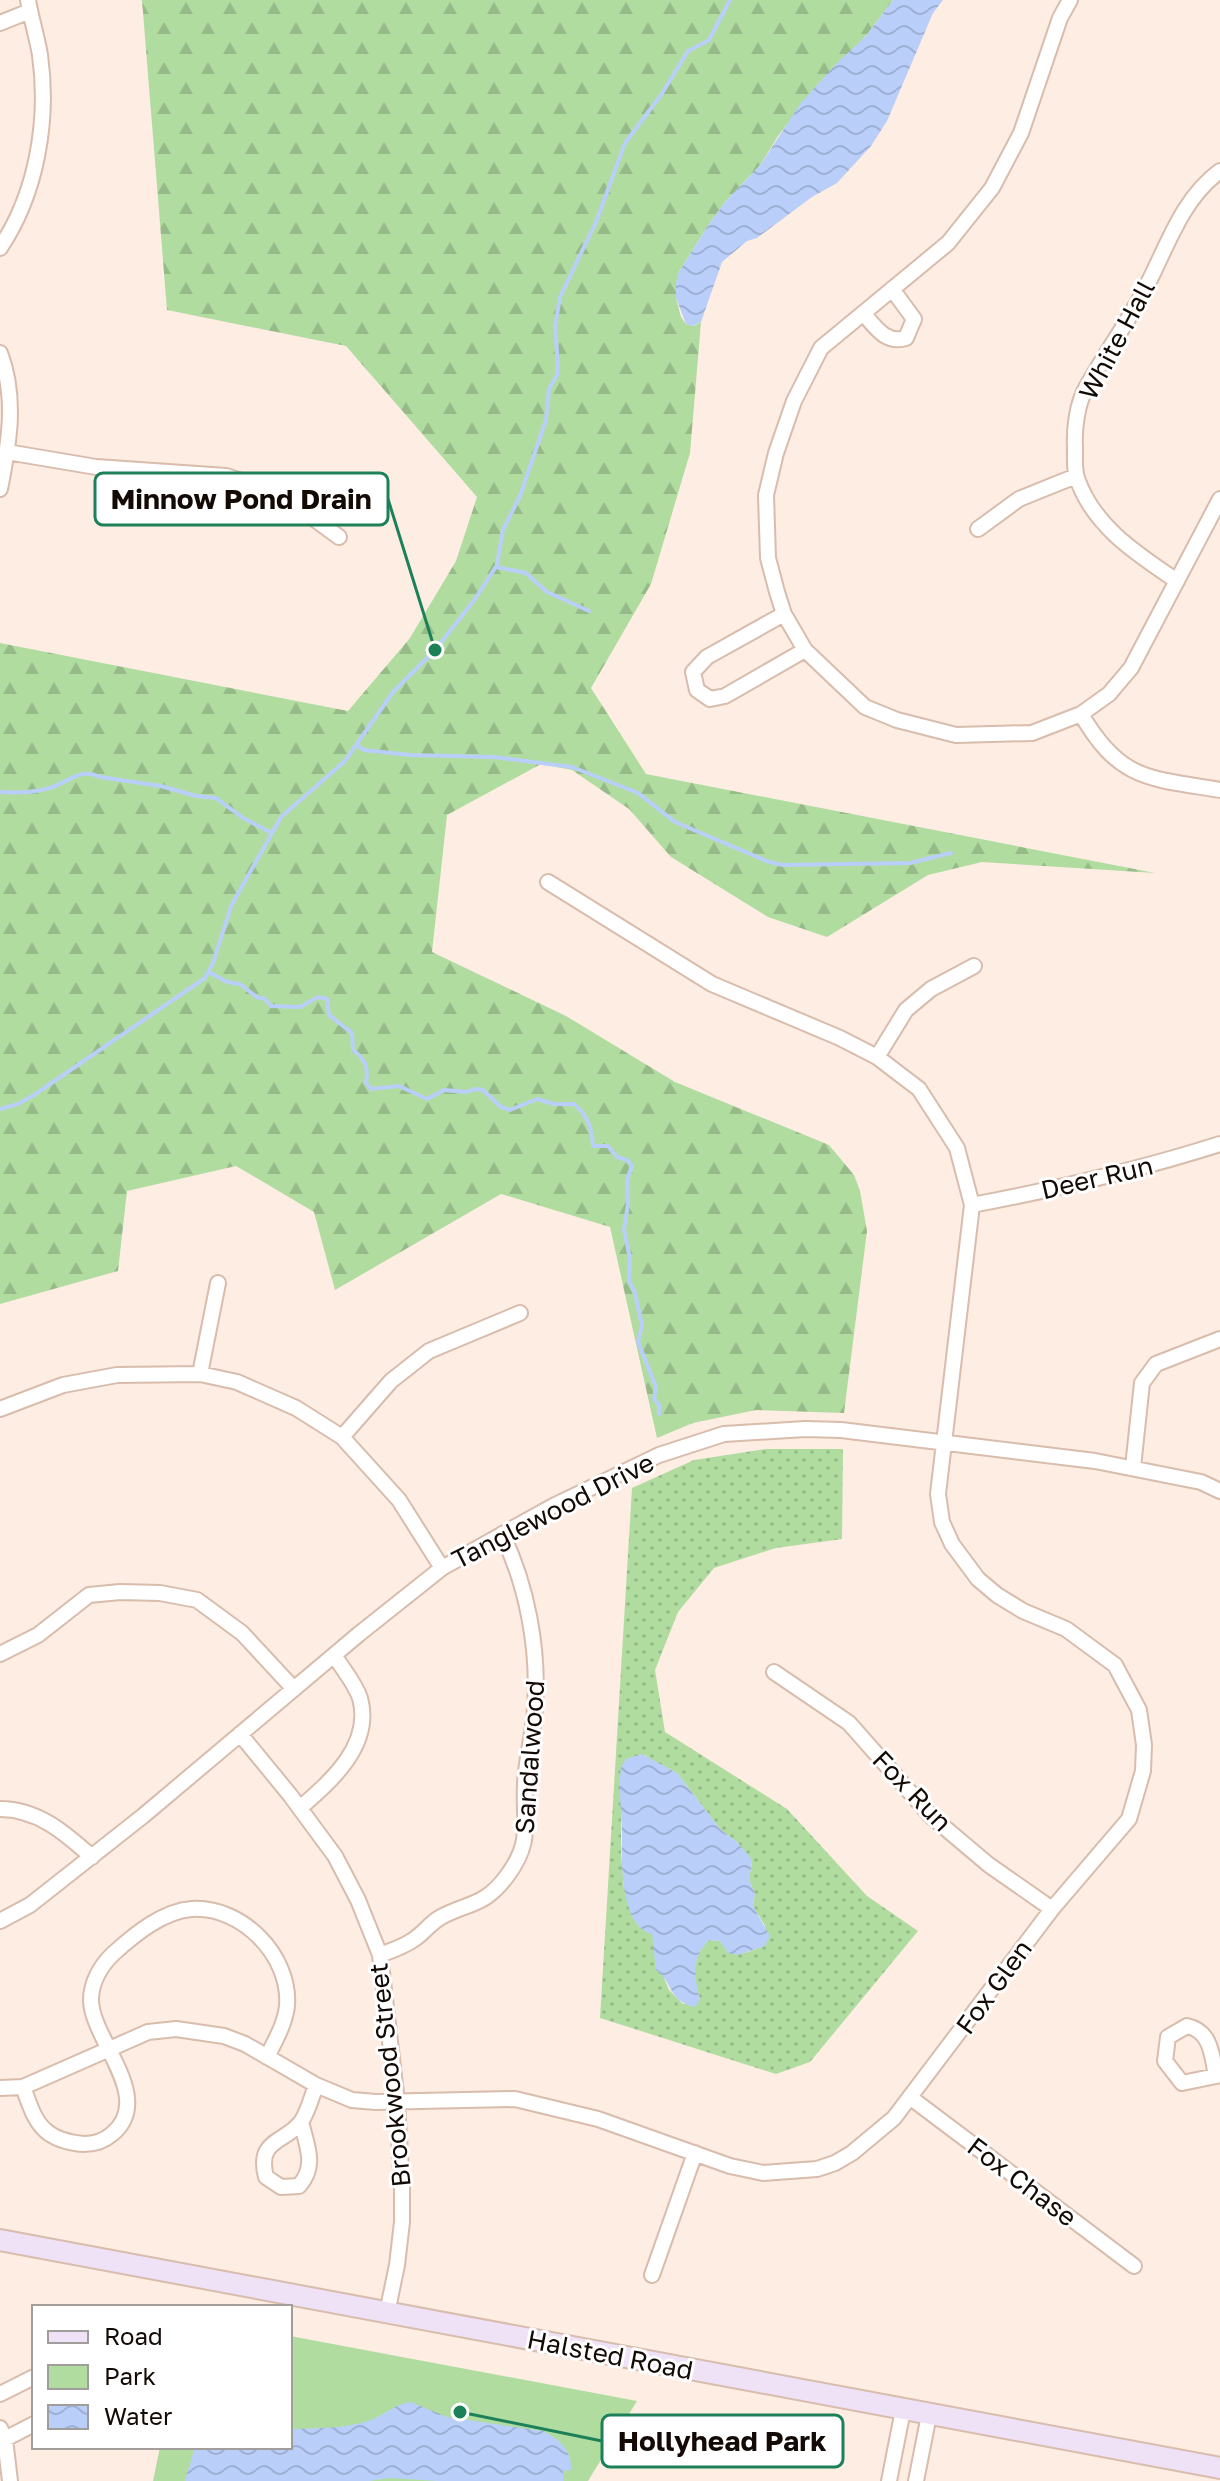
<svg xmlns="http://www.w3.org/2000/svg" width="1220" height="2481" font-family="'Golos Text',sans-serif">
<defs>
<pattern id="grass-dots" width="8" height="8" patternUnits="userSpaceOnUse" patternTransform="scale(2)"><rect width="8" height="8" fill="#b0dca0"/><path d="M2 2h.1M6 6h.1" fill="none" stroke="#96bb88" stroke-width="1.8" stroke-linecap="round"/></pattern>
<pattern id="forest-firs" width="22" height="20" patternUnits="userSpaceOnUse" patternTransform="scale(2)"><rect width="22" height="20" fill="#b0dca0"/><path d="M5 1l3.5 6h-7zM16 11l3.5 6h-7z" fill="#96bb88"/></pattern>
<pattern id="water-waves" width="16" height="10" patternUnits="userSpaceOnUse" patternTransform="scale(2)"><rect width="16" height="10" fill="#b9cffa"/><path d="M0 5q4-4 8 0t8 0" fill="none" stroke="#9eb0d5"/></pattern>
</defs>
<rect width="100%" height="100%" fill="#feede3"/>
<path fill="url(#grass-dots)" fill-rule="evenodd" d="M 766,1449 L 843,1449 L 842,1539 L 776,1548 L 714,1568 L 678,1612 L 655,1670 L 665,1732 L 787,1809 L 867,1896 L 918,1931 L 810,2062 L 776,2074 L 600,2018 L 632,1488 L 694,1460 ZM 645,1755 L 654,1762 L 677,1773 L 720,1829 L 738,1843 L 752,1862 L 749,1880 L 755,1894 L 753,1906 L 765,1926 L 765,1946 C 743,1953 736,1961 720,1941 L 709,1940 C 691,1957 693,1978 700,1999 L 683,2004 L 669,1990 L 663,1975 L 656,1970 L 655,1939 L 653,1934 L 634,1919 L 624,1888 L 621,1853 L 621,1767 Z"/>
<path fill="url(#forest-firs)" d="M 142,0 L 893,0 L 866,36 L 818,84 L 778,136 L 761,164 L 725,202 L 707,227 L 679,272 L 676,298 L 681,317 L 686,324 L 694,326 L 701,322 L 690,453 L 651,584 L 591,688 L 646,774 L 1155,873 L 982,862 L 928,875 L 827,937 L 768,917 L 671,857 L 629,809 L 572,770 L 541,764 L 447,815 L 432,952 L 566,1016 L 675,1082 L 829,1145 L 854,1175 L 860,1191 L 867,1231 L 844,1413 L 756,1410 L 693,1423 L 657,1438 L 610,1227 L 501,1194 L 335,1290 L 314,1212 L 236,1166 L 127,1191 L 118,1271 L 0,1304 L 0,643 L 348,711 L 410,638 L 456,561 L 477,497 L 346,346 L 167,310 Z"/>
<path fill="#b0dca0" d="M 290,2336 L 637,2401 L 588,2481 L 153,2481 L 160,2447 L 290,2447 Z"/>
<path fill="url(#water-waves)" d="M 893,0 L 943,0 L 933,13 L 887,121 L 871,146 L 837,183 L 812,197 L 757,238 L 747,241 L 722,262 L 701,322 L 693,326 L 686,324 L 676,298 L 676,283 L 679,272 L 707,227 L 725,202 L 761,164 L 800,104 L 836,64 L 866,36 Z
M 642,1754 L 677,1773 L 720,1829 L 738,1843 L 750,1857 L 752,1862 L 749,1880 L 755,1894 L 753,1906 L 770,1936 L 765,1946 L 738,1955 L 728,1953 L 720,1941 L 709,1940 C 691,1957 694,1978 700,1999 L 695,2007 C 667,2001 673,1981 656,1970 L 652,1934 C 621,1927 621,1864 622,1837 C 622,1814 618,1791 621,1767 L 626,1759 Z
M 411,2402 L 447,2417 L 543,2431 C 560,2440 572,2450 571,2470 L 563,2471 L 563,2481 L 438,2481 L 390,2478 L 369,2481 L 185,2481 L 195,2447 L 290,2447 L 290,2429 C 316,2428 347,2429 371,2420 C 385,2414 396,2404 411,2402 Z"/>
<g fill="none" stroke-linecap="round" stroke-linejoin="round">
<path stroke="#b9cffa" stroke-width="4" d="M 496,567 L 526,573 L 547,592 L 589,611
M 356,745 L 364,750 L 410,755 L 494,757 L 572,767 L 638,793 L 675,822 L 769,862 L 783,865 L 910,863 L 951,853
M 0,792 C 16,793 30,793 46,789 C 66,785 79,766 100,777 L 161,786 L 196,796 L 216,798 L 243,818 L 270,832
M 209,972 L 227,982 L 240,984 L 258,998 L 264,998 L 271,1006 L 300,1007 L 318,997 L 327,999 L 329,1015 L 352,1033 L 353,1050 C 365,1059 369,1068 366,1083 L 371,1089 L 399,1086 L 427,1099 L 444,1090 L 467,1092 L 475,1089 L 483,1090 L 501,1107 L 510,1110 L 537,1099 L 554,1104 L 574,1104 C 588,1116 592,1129 593,1146 L 608,1146 L 617,1157 L 627,1160 L 632,1166 L 627,1180 L 628,1204 L 624,1230 L 630,1258 L 629,1281 L 634,1290 L 642,1325 L 638,1342 L 656,1387 L 654,1399 L 659,1405 L 659,1414
M 0,1109 L 18,1104 L 34,1095 L 205,978 L 213,963 L 231,906 L 281,817 L 345,761 L 393,692 L 435,650 L 475,599 L 497,565 L 503,530 L 520,496 L 546,420 L 549,389 L 557,375 L 558,366 L 555,327 L 560,297 L 596,222 L 625,143 L 661,95 L 688,51 L 709,40 L 730,0"/>
<defs>
<path id="street" d="M 1070,0 L 1060,18 L 1021,133 L 992,188 L 948,243 L 821,348 L 794,401 L 776,453 L 766,495 L 768,558 L 777,592 L 784,614 L 805,650 L 865,707 L 897,720 L 956,735 L 1032,733 L 1081,714 L 1109,694 L 1131,668 L 1220,499
M 0,23 L 30,11
M 0,248 C 37,193 49,120 40,55 C 37,37 31,18 28,0
M 863,313 C 876,328 886,344 906,338 L 914,319 L 892,289
M 0,353 C 17,397 9,444 0,489
M 7,452 L 96,467 L 226,476 L 259,487 L 294,504 L 339,537
M 978,529 L 1019,499 L 1076,476
M 1177,581 C 1137,554 1093,526 1077,478 C 1074,469 1075,457 1075,447 C 1074,429 1077,404 1086,388 C 1104,356 1125,326 1143,293 C 1166,251 1180,200 1220,171
M 784,614 L 707,657 L 693,672 L 697,690 L 710,699 L 725,696 L 805,650
M 1081,714 C 1120,781 1149,778 1220,790
M 877,1057 L 906,1010 L 931,989 L 974,966
M 972,1205 C 1057,1189 1138,1170 1220,1144
M 200,1374 L 218,1283
M 0,1409 L 63,1385 L 117,1375 L 200,1374 L 237,1382 L 296,1408 L 342,1437 L 399,1500 L 442,1568
M 342,1437 L 391,1381 L 429,1351 L 520,1313
M 1133,1467 L 1142,1383 L 1156,1364 L 1220,1339
M 0,1654 L 38,1635 L 89,1595 L 120,1592 L 160,1593 L 197,1600 L 242,1633 L 294,1689
M 774,1672 L 849,1723 L 931,1816 L 989,1865 L 1052,1909
M 240,1734 L 290,1795 L 335,1856 L 358,1900 L 380,1955 L 397,2102 L 402,2188 L 402,2222 L 397,2265 L 387,2313
M 300,1808 C 331,1781 373,1745 360,1698 C 355,1683 342,1668 334,1655
M 0,1809 C 38,1809 65,1833 92,1857
M 0,1921 L 30,1905 L 143,1816 L 359,1634 L 442,1568 L 553,1506 L 659,1455 L 724,1434 L 805,1429 L 841,1430 L 1095,1461 L 1201,1482 L 1220,1491
M 380,1955 C 390,1951 403,1947 413,1940 C 423,1934 430,1923 441,1917 C 469,1902 484,1907 507,1876 C 533,1841 523,1824 525,1784 C 526,1758 534,1732 535,1706 C 539,1649 527,1585 502,1534
M 1216,2076 C 1212,2055 1211,2031 1187,2026 L 1168,2037 L 1165,2061 L 1182,2083 L 1216,2076 L 1220,2075
M 23,2087 C 29,2102 33,2119 45,2130 C 56,2140 70,2143 84,2144 C 94,2144 104,2141 112,2134 C 156,2098 91,2039 91,2000 C 91,1982 101,1965 114,1953 C 135,1934 163,1911 192,1909 C 242,1906 291,1956 287,2006 C 285,2024 275,2041 267,2057
M 0,2088 L 23,2087 L 148,2032 L 176,2029 L 224,2036 L 245,2044 L 316,2085 L 352,2100 L 376,2102 L 515,2099 L 598,2119 L 730,2166 L 763,2173 L 817,2169 L 835,2163 L 852,2153 L 894,2118 L 1052,1909 L 1129,1819 L 1143,1771 L 1144,1745 L 1139,1710 L 1115,1665 L 1066,1629 L 1023,1611 L 997,1595 L 978,1579 L 952,1544 L 942,1522 L 938,1494 L 972,1205 L 957,1148 L 919,1089 L 877,1057 L 840,1038 L 712,984 L 548,882
M 911,2098 L 1134,2266
M 301,2122 C 307,2146 317,2166 299,2186 L 281,2187 L 266,2177 C 256,2139 285,2143 301,2122 C 308,2112 312,2096 316,2085
M 652,2275 L 695,2153
M 0,2394 L 34,2377
M 0,2428 L 5,2439 L 10,2481
M 5,2439 L 34,2424
M 889,2481 L 903,2410
M 916,2481 L 929,2415"/>
<path id="secondary" d="M 0,2240 L 1220,2468"/>
</defs>
<use href="#street" stroke="#d8bcac" stroke-width="18"/>
<use href="#secondary" stroke="#d8bcac" stroke-width="24"/>
<use href="#street" stroke="#fff" stroke-width="14"/>
<use href="#secondary" stroke="#efe1f6" stroke-width="20"/>
</g>
<g text-anchor="middle" stroke-width="6" stroke-linejoin="round" paint-order="stroke">
<g font-size="26" fill="#130a05" stroke="#fff">
<text transform="translate(1117 340) rotate(-62)" y="9">White Hall</text>
<text transform="translate(1097 1178) rotate(-13)" y="9">Deer Run</text>
<text transform="translate(553 1511) rotate(-27)" y="9">Tanglewood Drive</text>
<text transform="translate(530 1757) rotate(-86)" y="9">Sandalwood</text>
<text transform="translate(912 1791) rotate(46)" y="9">Fox Run</text>
<text transform="translate(994 1987) rotate(-54)" y="9">Fox Glen</text>
<text transform="translate(390 2075) rotate(-96)" y="9">Brookwood Street</text>
<text transform="translate(1022 2182) rotate(37)" y="9">Fox Chase</text>
<text transform="translate(610 2355) rotate(11)" y="9">Halsted Road</text>
</g>
</g>
<path fill="none" stroke="#1c8059" stroke-width="3" d="M435 650L388 499M460 2412L602 2441"/>
<g fill="#1c8059" stroke="#fff" stroke-width="3">
<circle cx="435" cy="650" r="8"/>
<circle cx="460" cy="2412" r="8"/>
</g>
<g fill="#fff" stroke="#1c8059" stroke-width="3">
<rect x="95" y="473" width="293" height="52" rx="8"/>
<rect x="602" y="2415" width="241" height="52" rx="8"/>
</g>
<g font-size="28" text-anchor="middle" font-weight="bold" fill="#130a05">
<text x="241" y="509">Minnow Pond Drain</text>
<text x="722" y="2451">Hollyhead Park</text>
</g>
<rect x="32" y="2305" width="260" height="144" fill="#ffffff" stroke="#a19d9b" stroke-width="2"/>
<rect x="48" y="2331" width="40" height="12" fill="#efe1f6" stroke="#a19d9b" stroke-width="2"/>
<text x="104" y="2345" font-size="24" fill="#130a05">Road</text>
<rect x="48" y="2365" width="40" height="24" fill="#b0dca0" stroke="#a19d9b" stroke-width="2"/>
<text x="104" y="2385" font-size="24" fill="#130a05">Park</text>
<rect x="48" y="2405" width="40" height="24" fill="url(#water-waves)" stroke="#a19d9b" stroke-width="2"/>
<text x="104" y="2425" font-size="24" fill="#130a05">Water</text>
</svg>
